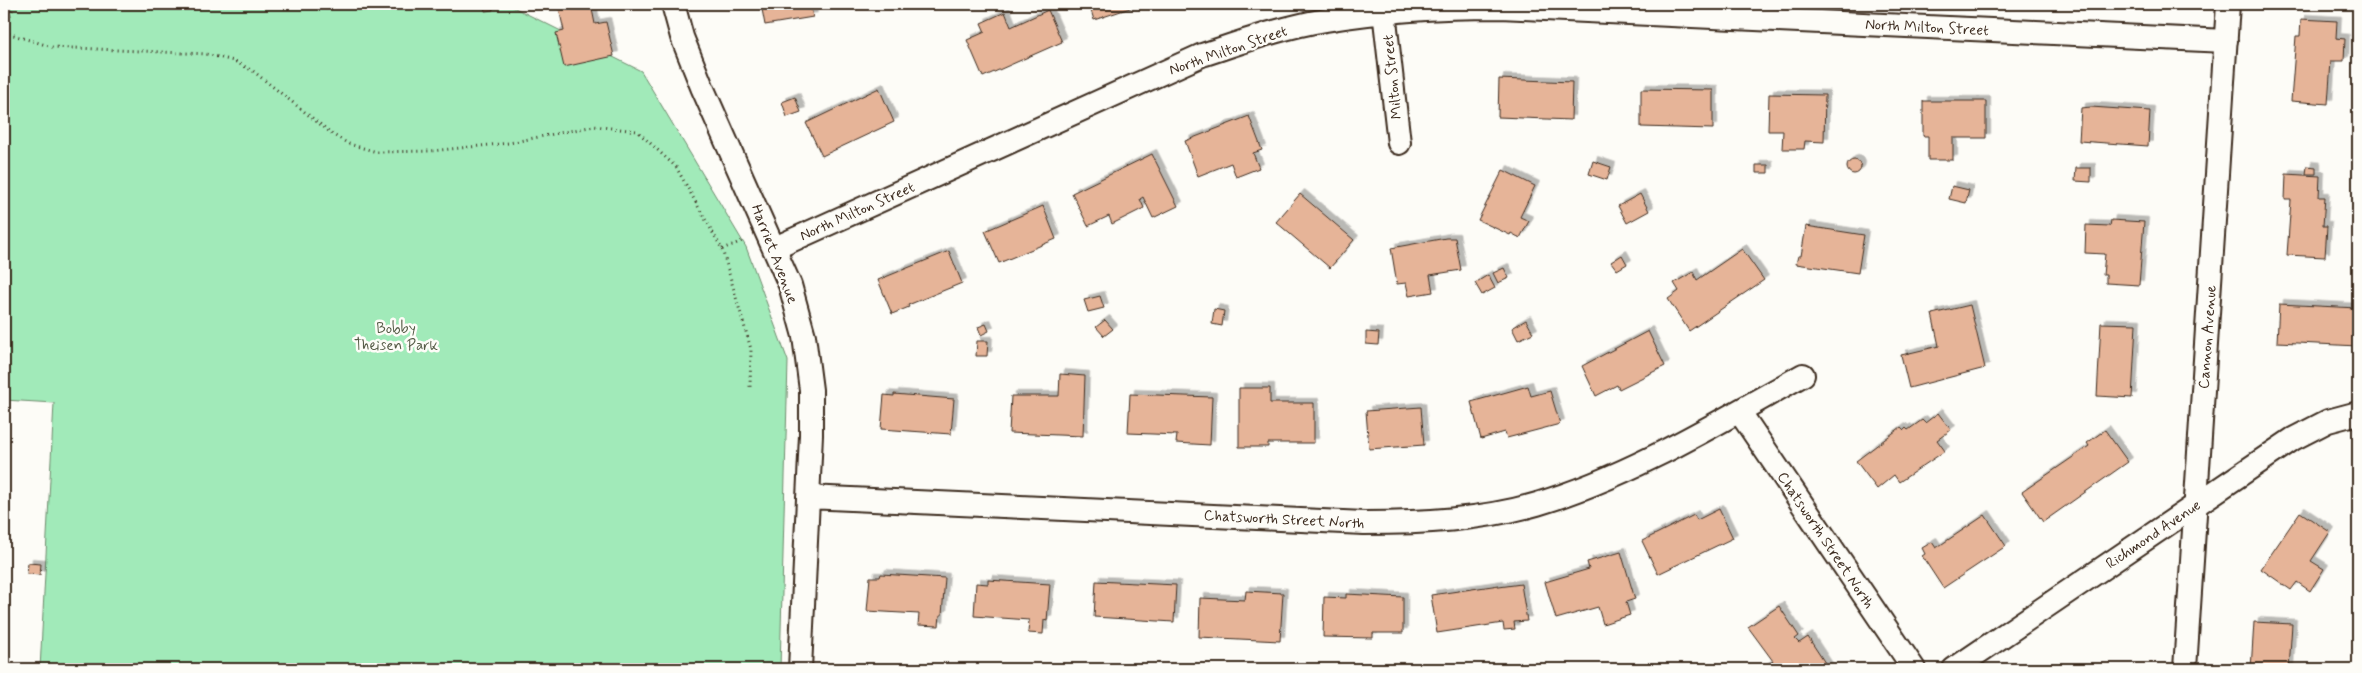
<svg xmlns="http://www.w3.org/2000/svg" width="2362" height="673" font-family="Mynerve,sans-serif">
<defs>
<filter id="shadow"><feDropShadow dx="4.5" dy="-4.5" stdDeviation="0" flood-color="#0004"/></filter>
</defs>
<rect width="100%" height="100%" fill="#fdfcf7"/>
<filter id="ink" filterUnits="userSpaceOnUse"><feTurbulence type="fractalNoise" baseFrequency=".02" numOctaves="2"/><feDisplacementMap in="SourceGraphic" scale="10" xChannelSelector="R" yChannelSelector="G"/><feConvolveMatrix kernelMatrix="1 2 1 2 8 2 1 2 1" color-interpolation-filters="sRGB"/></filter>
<g filter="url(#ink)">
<path fill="#a1eab9" stroke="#6e8a6c" d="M 4,4 L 507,4 L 641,71 L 746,247 L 788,361 L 780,669 L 40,669 L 54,403 L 4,400 Z"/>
<path fill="#e6b498" stroke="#3b2a1e" filter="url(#shadow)" d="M 484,4 L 492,4 L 493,10 L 485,11 Z
M 558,4 L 591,4 L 595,24 L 606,22 L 614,56 L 564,67 L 556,33 L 564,31 Z
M 761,4 L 810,4 L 813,17 L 765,25 Z
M 1089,4 L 1142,4 L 1094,20 Z
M 1048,10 L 1062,42 L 983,77 L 967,40 L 985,32 L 981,23 L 1005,12 L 1011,27 Z
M 2301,19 L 2337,21 L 2336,38 L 2345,39 L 2344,61 L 2331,61 L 2328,104 L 2291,101 L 2296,36 L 2300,36 Z
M 1499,79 L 1572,82 L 1571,120 L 1498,117 Z
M 879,88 L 894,122 L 822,156 L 806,123 Z
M 1641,89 L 1713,90 L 1713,129 L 1641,127 Z
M 1769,94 L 1825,95 L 1824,142 L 1805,141 L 1804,149 L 1782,149 L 1783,131 L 1768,131 Z
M 795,97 L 801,112 L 787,117 L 782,102 Z
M 1923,101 L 1986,101 L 1986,138 L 1953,138 L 1953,160 L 1928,160 L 1928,136 L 1923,136 Z
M 2091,107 L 2150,111 L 2148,146 L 2079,141 L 2081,108 Z
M 1249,116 L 1262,150 L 1253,153 L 1259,168 L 1236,177 L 1231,163 L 1198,176 L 1185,141 Z
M 1152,154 L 1178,206 L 1153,218 L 1143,197 L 1140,199 L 1144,208 L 1112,224 L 1109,216 L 1088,226 L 1072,193 Z
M1847 167a7 7 0 1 1 14 0a7 7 0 1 1-14 0Z
M 1593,161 L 1611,167 L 1607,180 L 1589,174 Z
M 1756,165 L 1768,165 L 1768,173 L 1756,173 Z
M 2307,166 L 2316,167 L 2316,174 L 2306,174 Z
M 2076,168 L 2091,168 L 2091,182 L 2075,181 Z
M 1503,170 L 1535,186 L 1520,217 L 1529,221 L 1520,238 L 1511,233 L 1510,235 L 1478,220 Z
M 2286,174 L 2320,176 L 2319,197 L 2325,197 L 2323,226 L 2327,226 L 2325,257 L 2287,255 L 2291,200 L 2285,200 Z
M 1952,186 L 1969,190 L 1966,203 L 1949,199 Z
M 1300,194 L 1354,240 L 1330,268 L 1276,222 Z
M 1640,194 L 1649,211 L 1627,223 L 1618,206 Z
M 1043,206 L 1056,239 L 999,263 L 985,231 Z
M 2111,220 L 2144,222 L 2139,285 L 2106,283 L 2106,275 L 2103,275 L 2105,254 L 2085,253 L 2086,225 L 2110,226 Z
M 1806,226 L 1864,235 L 1858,273 L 1796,264 L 1798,256 L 1801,256 Z
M 1446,238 L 1455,238 L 1461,270 L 1430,275 L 1433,292 L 1409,296 L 1406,283 L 1397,284 L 1391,248 Z
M 1742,249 L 1764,280 L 1689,331 L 1668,299 L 1679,291 L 1674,283 L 1693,272 L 1697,280 Z
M 949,251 L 962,283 L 908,305 L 909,307 L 892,314 L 878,280 Z
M 1622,255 L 1627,264 L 1617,270 L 1611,262 Z
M 1504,268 L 1509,278 L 1498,283 L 1493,273 Z
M 1488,275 L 1495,288 L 1482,295 L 1475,283 Z
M 1100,296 L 1104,308 L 1088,312 L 1084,300 Z
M 2279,304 L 2357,308 L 2358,346 L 2277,342 Z
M 1970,305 L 1985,368 L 1909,388 L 1901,355 L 1939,346 L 1932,314 Z
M 1214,309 L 1224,311 L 1222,326 L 1212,324 Z
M 1105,320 L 1113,329 L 1104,336 L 1096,327 Z
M 1526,320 L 1533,333 L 1518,340 L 1512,328 Z
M 2101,323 L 2136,324 L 2132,398 L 2097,396 Z
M 986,324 L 989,331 L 981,335 L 978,327 Z
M 1648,331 L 1665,366 L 1619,389 L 1617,385 L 1596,396 L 1582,366 Z
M 1366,332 L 1379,333 L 1378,345 L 1366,344 Z
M 977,341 L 988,341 L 987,356 L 976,356 Z
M 1060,374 L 1085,376 L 1083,436 L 1009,433 L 1011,396 L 1059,396 Z
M 1528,386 L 1531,396 L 1550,391 L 1560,424 L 1507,438 L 1505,432 L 1481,439 L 1471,402 Z
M 1239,388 L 1270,388 L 1270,403 L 1314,403 L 1314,443 L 1268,443 L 1268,447 L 1239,447 Z
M 894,394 L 954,399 L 951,434 L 881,429 L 884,395 L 894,396 Z
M 1130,394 L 1212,397 L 1210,445 L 1176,443 L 1177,435 L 1128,433 Z
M 1421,407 L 1424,445 L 1369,449 L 1366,411 Z
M 1938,413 L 1951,430 L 1937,440 L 1945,451 L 1899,482 L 1894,475 L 1877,489 L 1856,461 L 1901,427 L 1904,430 L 1906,428 L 1908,430 L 1922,420 L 1925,423 Z
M 2105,430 L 2128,462 L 2043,522 L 2022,492 L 2089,446 L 2087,443 Z
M 1719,509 L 1733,538 L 1658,574 L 1642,541 L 1694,515 L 1697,520 Z
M 2300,512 L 2330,532 L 2311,561 L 2324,569 L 2310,591 L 2297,582 L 2291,590 L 2261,569 Z
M 1985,515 L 2006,546 L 1943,588 L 1922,556 L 1925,554 L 1922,548 L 1932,542 L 1936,548 Z
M 1621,552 L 1635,599 L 1626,602 L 1630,615 L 1603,624 L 1598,607 L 1556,619 L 1545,582 L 1589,569 L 1587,562 Z
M 28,563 L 41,564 L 40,575 L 27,574 Z
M 881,574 L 945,578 L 942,615 L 940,615 L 939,626 L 918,625 L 919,614 L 867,611 L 870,577 L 880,577 Z
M 988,580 L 1050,584 L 1047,621 L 1044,620 L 1043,634 L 1028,633 L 1029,620 L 974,616 L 976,583 L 988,584 Z
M 1096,581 L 1176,585 L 1174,622 L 1094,617 Z
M 1521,584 L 1527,621 L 1514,622 L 1515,629 L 1504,630 L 1503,623 L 1437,633 L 1431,595 L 1499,585 L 1499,587 Z
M 1246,591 L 1283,593 L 1280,641 L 1199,637 L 1200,598 L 1245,600 Z
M 1346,594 L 1403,597 L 1403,633 L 1373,633 L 1373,638 L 1323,637 L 1324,597 L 1346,598 Z
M 1779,606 L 1799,636 L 1795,639 L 1799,643 L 1808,637 L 1829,669 L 1761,669 L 1773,661 L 1748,627 Z
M 2254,622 L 2292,624 L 2289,669 L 2251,669 Z"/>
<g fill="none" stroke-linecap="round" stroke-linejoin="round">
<defs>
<path id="street" d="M 673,4 L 682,37 L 702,87 L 790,285 L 804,336 L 811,390 L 811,435 L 800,669
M 1384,11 L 1399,143
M 775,248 L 1202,55 C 1242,42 1283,27 1326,20 C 1384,10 1441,7 1500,7 L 2226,41
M 1739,411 L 1914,669
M 808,497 L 1364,523 C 1422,523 1481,520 1537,504 C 1631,476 1717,423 1803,375
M 1954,669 L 2293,439 L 2328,421 L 2358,413
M 2185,669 L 2228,4"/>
</defs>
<use href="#street" stroke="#3b2a1e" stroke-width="26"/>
<path stroke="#3b2a1e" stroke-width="3" stroke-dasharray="1 4" stroke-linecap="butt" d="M 4,29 L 15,4
M 4,32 L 52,47 L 206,54 L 234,61 L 253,71 L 335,136 L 349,144 L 377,152 L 431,151 L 509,143 L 594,126 L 637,131 L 676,167 L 722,249 L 751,349 L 750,387
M 722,249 L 745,240"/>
<use href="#street" stroke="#fdfcf7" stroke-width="22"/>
</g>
</g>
<g text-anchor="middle" stroke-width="5" stroke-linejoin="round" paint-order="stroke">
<g font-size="15" fill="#3b2a1e" stroke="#fdfcf7">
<text transform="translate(1927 27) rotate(3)" y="5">North Milton Street</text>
<text transform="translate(1228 50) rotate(-19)" y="5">North Milton Street</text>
<text transform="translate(1392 77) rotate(-96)" y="5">Milton Street</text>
<text transform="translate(857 211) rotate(-24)" y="5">North Milton Street</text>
<text transform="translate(775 254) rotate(69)" y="5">Harriet Avenue</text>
<text transform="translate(2207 337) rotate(-86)" y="5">Cannon Avenue</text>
<text transform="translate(1284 519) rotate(3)" y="5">Chatsworth Street North</text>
<text transform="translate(2153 534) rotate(-34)" y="5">Richmond Avenue</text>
<text transform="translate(1826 540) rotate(56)" y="5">Chatsworth Street North</text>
</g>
<g font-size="15" fill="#545a45" stroke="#fdfcf7">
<text x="396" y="333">Bobby<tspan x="396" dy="17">Theisen Park</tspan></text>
</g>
</g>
<rect width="2362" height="673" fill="none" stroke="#fdfcf7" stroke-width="20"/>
<rect x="10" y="10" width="2342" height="653" fill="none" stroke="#3b2a1e" stroke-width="2" filter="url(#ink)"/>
</svg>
